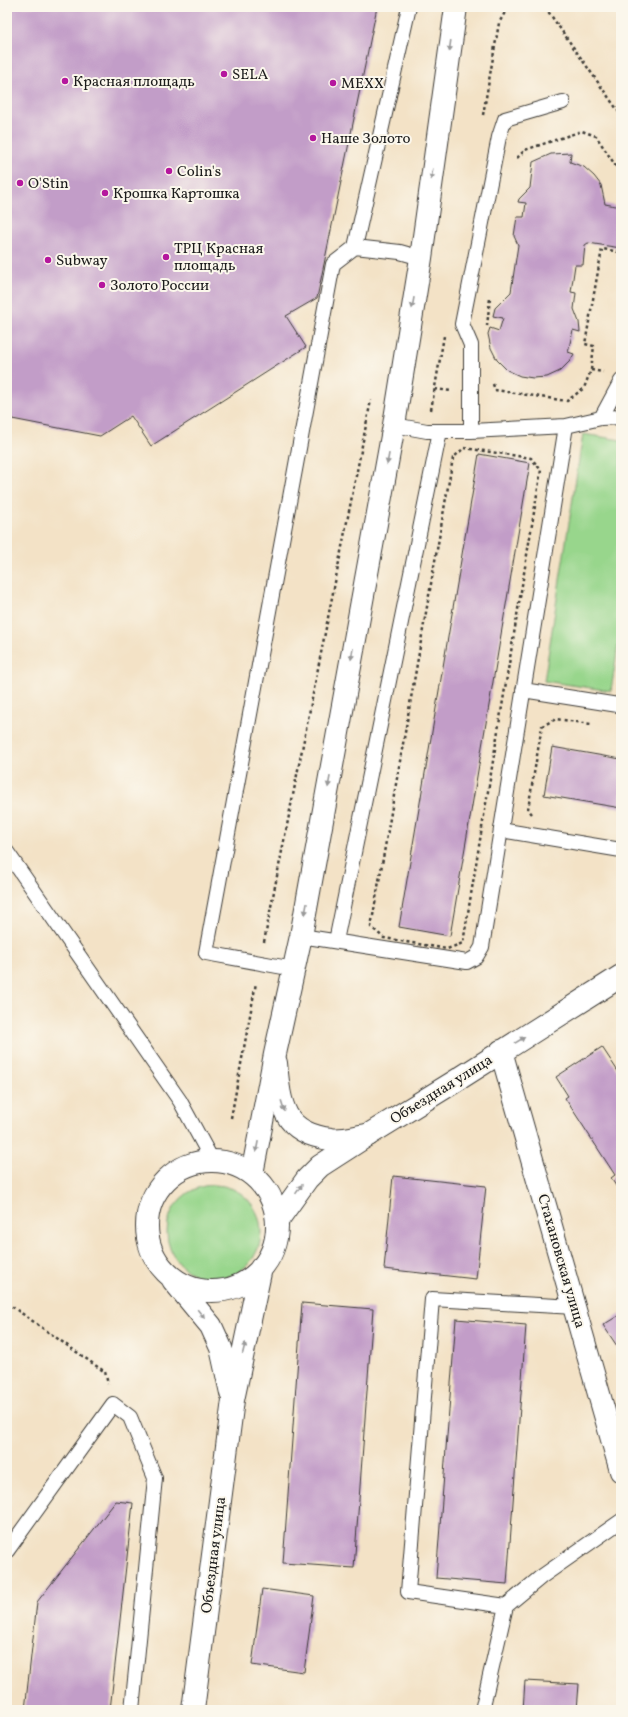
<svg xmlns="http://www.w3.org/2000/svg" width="628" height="1717" font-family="Vollkorn,serif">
<rect width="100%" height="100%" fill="#fbf7ec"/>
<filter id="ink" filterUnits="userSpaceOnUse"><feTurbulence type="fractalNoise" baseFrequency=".025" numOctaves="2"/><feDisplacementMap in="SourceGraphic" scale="8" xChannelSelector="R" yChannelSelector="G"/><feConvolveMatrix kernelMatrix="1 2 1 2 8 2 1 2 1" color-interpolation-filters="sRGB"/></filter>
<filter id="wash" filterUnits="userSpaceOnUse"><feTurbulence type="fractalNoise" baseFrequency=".012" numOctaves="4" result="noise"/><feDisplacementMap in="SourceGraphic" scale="16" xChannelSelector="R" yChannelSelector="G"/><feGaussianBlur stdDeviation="0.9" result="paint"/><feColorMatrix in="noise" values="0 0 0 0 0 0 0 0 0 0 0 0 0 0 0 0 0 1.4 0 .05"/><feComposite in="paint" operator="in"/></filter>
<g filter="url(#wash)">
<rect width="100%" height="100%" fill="#f3e2c6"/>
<path fill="#98d68c" stroke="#5a7954" d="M 583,434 L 621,440 L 621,626 L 611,691 L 544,681 Z
M167 1232a47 47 0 1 1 94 0a47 47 0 1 1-94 0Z"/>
<g id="blocks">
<path fill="#c29dc8" d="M 7,7 L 377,7 L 317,298 L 286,316 L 306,347 L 151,446 L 131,416 L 100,436 L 7,418 Z
M 571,153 L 570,162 L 584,167 L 594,176 L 601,185 L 605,204 L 621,207 L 621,248 L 588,243 L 585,245 L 583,265 L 575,265 L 571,292 L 576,293 L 574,309 L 579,322 L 580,332 L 573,330 L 568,352 L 574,354 L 570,361 L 560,371 L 547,377 L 533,378 L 520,376 L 507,370 L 497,360 L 491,348 L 488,334 L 490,328 L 499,331 L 503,318 L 493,316 L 495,308 L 511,292 L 518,245 L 514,236 L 517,217 L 524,217 L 526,203 L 518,202 L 519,199 L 530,188 L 533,162 L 551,154 Z
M 479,454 L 530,463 L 450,936 L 399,927 Z
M 552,747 L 621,759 L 621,808 L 544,795 Z
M 602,1047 L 621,1076 L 621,1194 L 611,1178 L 615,1175 L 565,1098 L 568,1096 L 556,1077 Z
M 393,1176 L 486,1186 L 476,1279 L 384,1269 Z
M 302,1303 L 373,1309 L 354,1568 L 283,1563 Z
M 621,1314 L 621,1352 L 603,1325 Z
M 456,1319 L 526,1325 L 507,1584 L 436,1578 Z
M 116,1501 L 133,1503 L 110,1710 L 25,1710 L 37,1602 Z
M 262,1589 L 314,1596 L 304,1672 L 252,1665 Z
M 525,1681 L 579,1684 L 577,1710 L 523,1710 Z"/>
</g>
</g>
<g filter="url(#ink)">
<use href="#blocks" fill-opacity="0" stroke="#3c3a36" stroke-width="1"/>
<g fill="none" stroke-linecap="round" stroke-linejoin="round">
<defs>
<path id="service" d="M 355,247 L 400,252 L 421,258
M 601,418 L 621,381
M 394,425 L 427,431 L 471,431 L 566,426 L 601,418 L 621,417
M 471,431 L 471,345 L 462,324 L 499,137 L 505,119 L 563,102
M 523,690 L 618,705 L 621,702
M 501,830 L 621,850
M 7,852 L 180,1101 L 212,1160
M 301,936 L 467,962 L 476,957 L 482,947 L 566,426
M 336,941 L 440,431
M 294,969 L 206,953 L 333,264 L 355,247 L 409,7
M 7,1551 L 113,1404 L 130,1417 L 155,1478 L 132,1710
M 506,1606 L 408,1592 L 432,1299 L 575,1307
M 482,1710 L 506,1606 L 541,1577 L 621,1521"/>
<path id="minor" d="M 501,1051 L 621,1471
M 276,1063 C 280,1104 282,1133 331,1139 C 342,1141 357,1136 368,1135"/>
<path id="secondary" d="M147 1226a65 65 0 1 1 130 0a65 65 0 1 1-130 0Z
M 252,1174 L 275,1054 L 301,936 L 394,425 L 421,258 L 456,7
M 277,1221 L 307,1179 L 320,1166 L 368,1135 L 454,1082 L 621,976
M 173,1280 L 211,1326 L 221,1348 L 231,1393
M 193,1710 L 233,1400 L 261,1268"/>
</defs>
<use href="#service" stroke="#3c3a36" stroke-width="16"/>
<use href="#minor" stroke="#3c3a36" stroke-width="24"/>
<use href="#secondary" stroke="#3c3a36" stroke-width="24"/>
<path stroke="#3c3a36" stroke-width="2.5" stroke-dasharray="3 3" stroke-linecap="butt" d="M 545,7 L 621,115
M 483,115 L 499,23 L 508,7
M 517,158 L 525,150 L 582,131 L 596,136 L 621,174
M 487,326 L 490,298
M 591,370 L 603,372
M 493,384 L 495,390 L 567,401 L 584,388 L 591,370 L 594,346 L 585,344 L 602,249 L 621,252
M 435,389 L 451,391
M 431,410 L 444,336
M 464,448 L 531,458 L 541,470 L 463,943 L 447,949 L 384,938 L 371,927 L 453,458 Z
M 532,814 L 528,809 L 542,726 L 556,719 L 591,724
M 264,942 L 371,400
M 231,1118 L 256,983
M 7,1303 L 105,1372 L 108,1384"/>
<use href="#service" stroke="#fff" stroke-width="14"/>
<use href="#minor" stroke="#fff" stroke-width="22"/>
<use href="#secondary" stroke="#fff" stroke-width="22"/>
</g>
<defs><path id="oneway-solid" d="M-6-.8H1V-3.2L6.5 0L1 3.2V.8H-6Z"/></defs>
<g fill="#999">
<use href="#oneway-solid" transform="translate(450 46) rotate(98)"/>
<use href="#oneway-solid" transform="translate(432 174) rotate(98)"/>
<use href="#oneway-solid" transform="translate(413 303) rotate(100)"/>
<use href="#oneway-solid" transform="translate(388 459) rotate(100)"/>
<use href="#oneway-solid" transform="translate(352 654) rotate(100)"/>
<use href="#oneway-solid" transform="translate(329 782) rotate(100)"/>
<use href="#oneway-solid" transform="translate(306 909) rotate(100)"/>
<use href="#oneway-solid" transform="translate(520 1040) rotate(-32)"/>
<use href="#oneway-solid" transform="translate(283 1106) rotate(72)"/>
<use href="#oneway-solid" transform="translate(257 1147) rotate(101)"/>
<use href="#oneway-solid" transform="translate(299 1189) rotate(-55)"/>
<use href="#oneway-solid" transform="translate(201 1314) rotate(51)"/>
<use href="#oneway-solid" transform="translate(244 1348) rotate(-76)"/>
</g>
</g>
<g fill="#b5179e" stroke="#fbf7ec" stroke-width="1.5">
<circle cx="224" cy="74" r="4"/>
<circle cx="65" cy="81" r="4"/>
<circle cx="333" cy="83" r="4"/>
<circle cx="313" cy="138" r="4"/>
<circle cx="169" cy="171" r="4"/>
<circle cx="20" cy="183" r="4"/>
<circle cx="105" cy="193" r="4"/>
<circle cx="166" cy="257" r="4"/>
<circle cx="48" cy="260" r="4"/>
<circle cx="102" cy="285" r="4"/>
</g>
<g text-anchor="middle" stroke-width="4" stroke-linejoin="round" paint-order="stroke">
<g font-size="15" fill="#1c1c1c" stroke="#fbf7ec" text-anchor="start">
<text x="232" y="79">SELA</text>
<text x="73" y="86">Красная площадь</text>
<text x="341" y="88">MEXX</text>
<text x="321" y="143">Наше Золото</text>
<text x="177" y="176">Colin's</text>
<text x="28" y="188">O'Stin</text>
<text x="113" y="198">Крошка Картошка</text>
<text x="174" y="253">ТРЦ Красная<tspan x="174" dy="17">площадь</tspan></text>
<text x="56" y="265">Subway</text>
<text x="110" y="290">Золото России</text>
</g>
<g font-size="15" fill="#1c1c1c" stroke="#fbf7ec">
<text transform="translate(441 1089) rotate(-32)" y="5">Объездная улица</text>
<text transform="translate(562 1261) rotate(74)" y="5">Стахановская улица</text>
<text transform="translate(213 1555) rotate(-83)" y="5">Объездная улица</text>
</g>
</g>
<rect width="628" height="1717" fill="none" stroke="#fbf7ec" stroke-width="24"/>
</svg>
